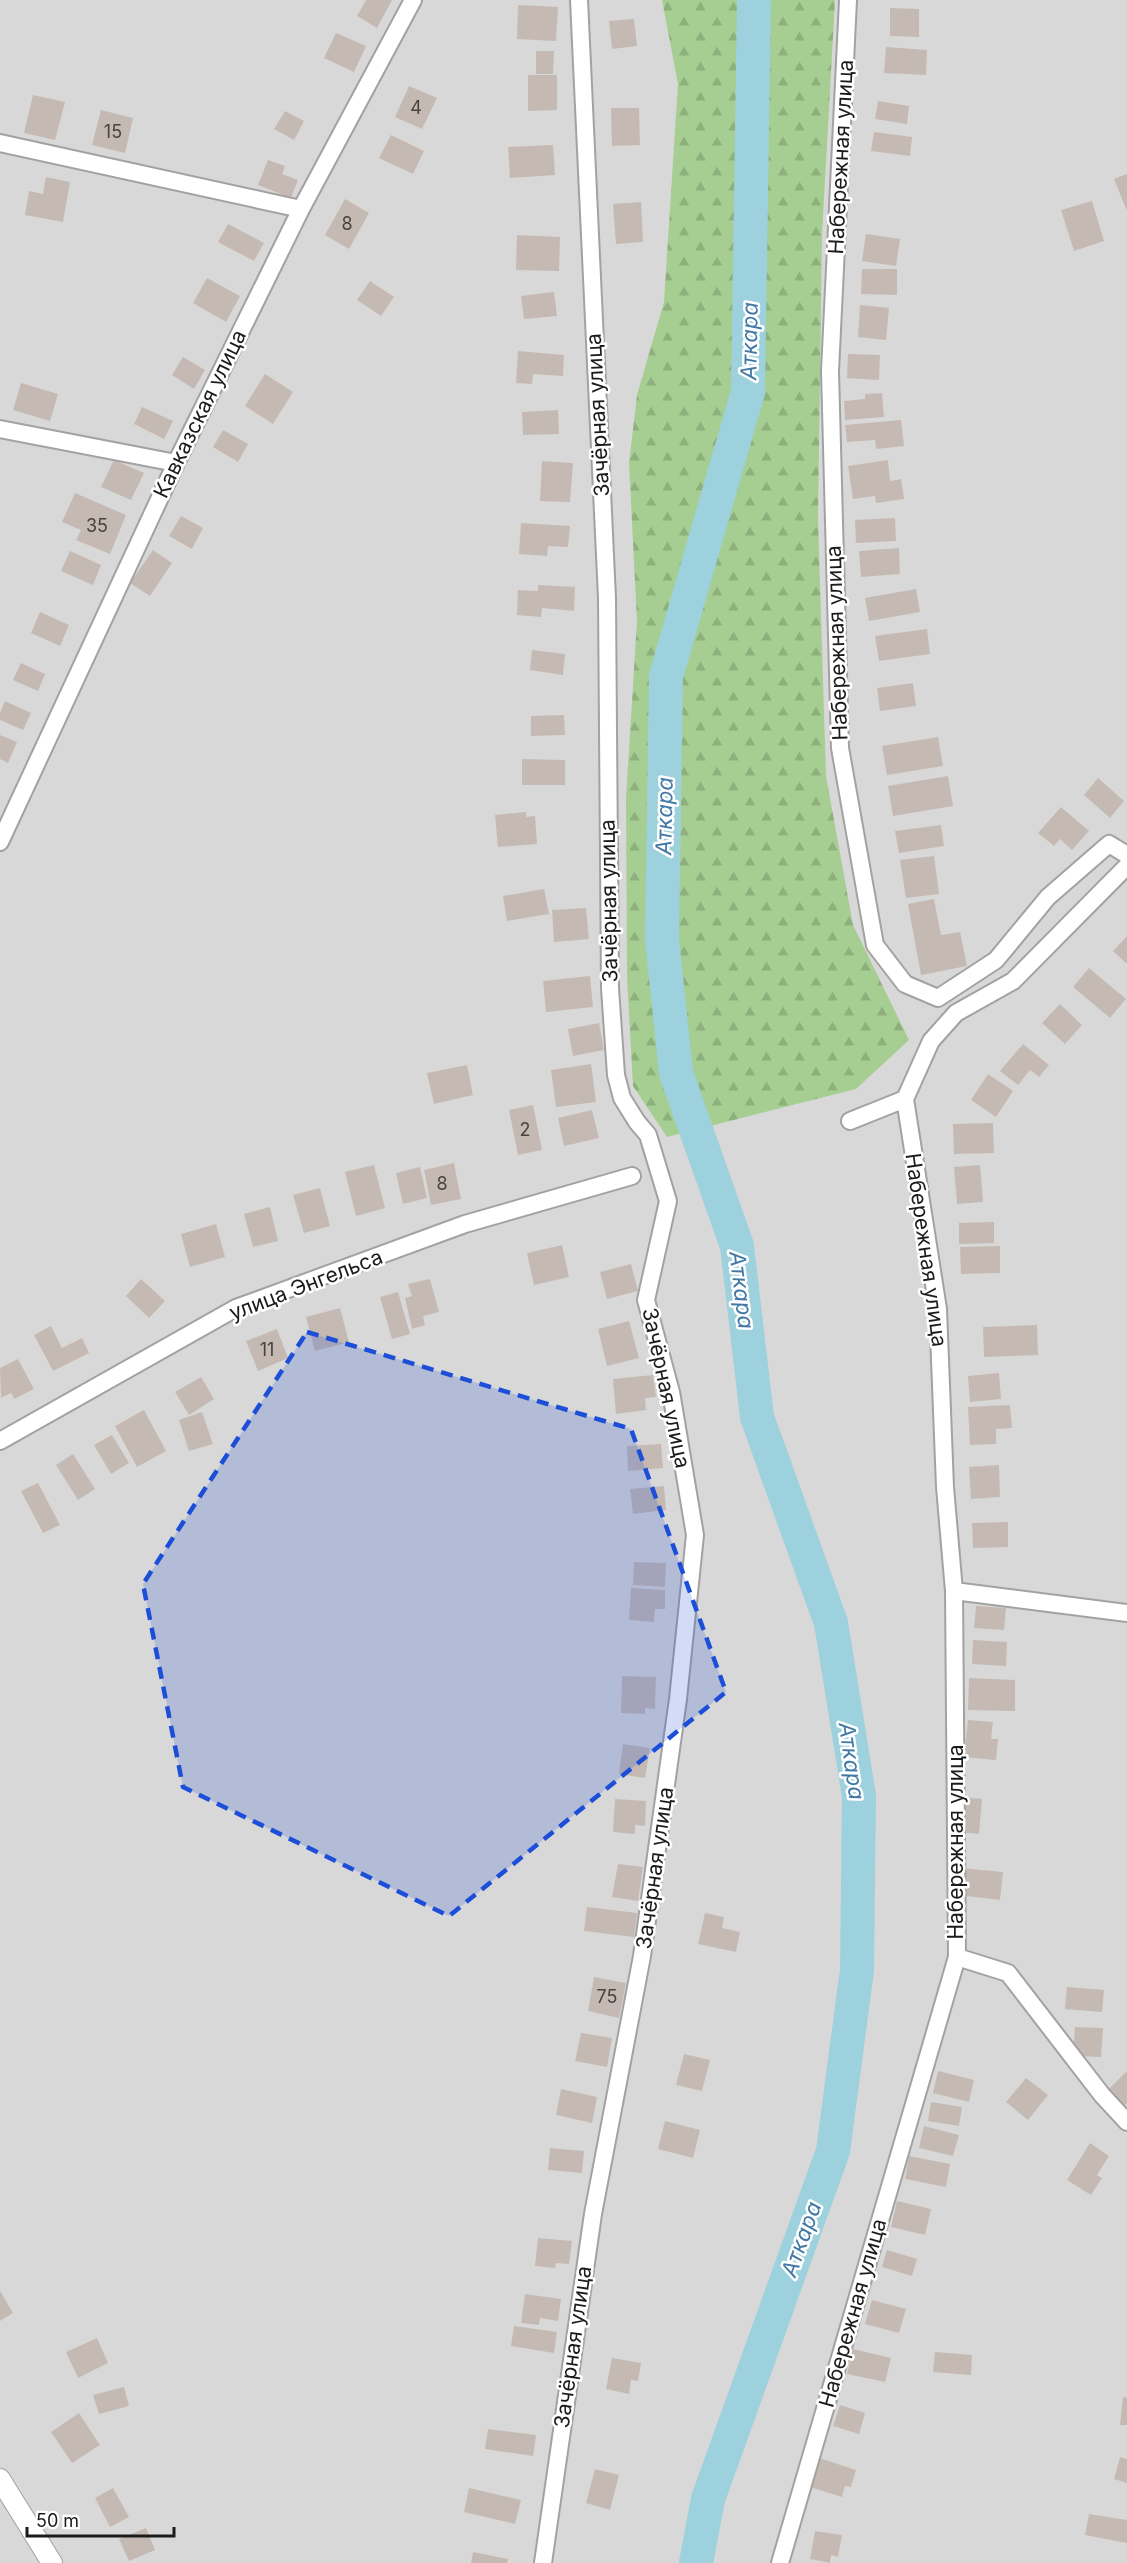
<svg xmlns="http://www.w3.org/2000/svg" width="1127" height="2563" font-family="Inter,sans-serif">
<defs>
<pattern id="forest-firs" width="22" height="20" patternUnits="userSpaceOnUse" patternTransform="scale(1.5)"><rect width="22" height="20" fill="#a6ce92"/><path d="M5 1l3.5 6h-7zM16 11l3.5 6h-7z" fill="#8eb07d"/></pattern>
</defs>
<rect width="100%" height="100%" fill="#ede8e0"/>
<path fill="#d9d8d8" d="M 0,0 L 1127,0 L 1127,2563 L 0,2563 Z"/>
<path fill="url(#forest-firs)" d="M 662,0 L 835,0 L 822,235 L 818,520 L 826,776 L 853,925 L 909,1040 L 856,1089 L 667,1137 L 633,1086 L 627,977 L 626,798 L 637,621 L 629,463 L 637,395 L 664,302 L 678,84 Z"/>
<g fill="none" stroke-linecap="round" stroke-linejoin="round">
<path stroke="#9dd1dd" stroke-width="34" d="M 696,2563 L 708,2499 L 833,2151 L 857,1970 L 859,1796 L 831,1623 L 757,1417 L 737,1246 L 676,1073 L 662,939 L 666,676 L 748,392 L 754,0"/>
</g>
<path fill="#c5bab3" d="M 366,0 L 392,0 L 377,28 L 357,16 Z
M 518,5 L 558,7 L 556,41 L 517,39 Z
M 890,8 L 919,9 L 919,37 L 890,36 Z
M 634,19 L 637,46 L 612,49 L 609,21 Z
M 336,33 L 366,46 L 354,72 L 324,58 Z
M 886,47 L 927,50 L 926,75 L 884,73 Z
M 536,51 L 554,51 L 553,74 L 536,74 Z
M 528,75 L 557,75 L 557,110 L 528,111 Z
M 409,86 L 437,98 L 422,129 L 395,117 Z
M 33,95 L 65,102 L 55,140 L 24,133 Z
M 878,101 L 909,106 L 907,124 L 875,119 Z
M 611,108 L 639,108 L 640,145 L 612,146 Z
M 101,110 L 133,118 L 125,153 L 92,145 Z
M 285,111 L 304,121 L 294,140 L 274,129 Z
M 874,132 L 912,137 L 910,156 L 871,151 Z
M 391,135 L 424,151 L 413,174 L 379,158 Z
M 553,145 L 555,175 L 510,178 L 508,147 Z
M 268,160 L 285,166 L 282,174 L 298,180 L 291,198 L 258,185 Z
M 1127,174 L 1127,211 L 1114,179 Z
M 46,177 L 70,182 L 63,222 L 25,215 L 29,191 L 43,194 Z
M 345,199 L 369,213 L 349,249 L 325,235 Z
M 1092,201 L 1104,241 L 1074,251 L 1061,210 Z
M 641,202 L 643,242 L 616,244 L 613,204 Z
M 228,224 L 264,243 L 254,261 L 218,242 Z
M 866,234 L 900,239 L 896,266 L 862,261 Z
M 517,235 L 560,237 L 559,271 L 516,270 Z
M 862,269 L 897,269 L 897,295 L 861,294 Z
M 207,278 L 240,296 L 226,322 L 193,303 Z
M 370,281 L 394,297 L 381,316 L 357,300 Z
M 554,292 L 557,316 L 524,319 L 521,296 Z
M 860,305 L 889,308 L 886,340 L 858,337 Z
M 518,351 L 564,355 L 563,376 L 533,374 L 532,384 L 516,383 Z
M 848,354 L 880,355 L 879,380 L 847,378 Z
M 183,357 L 205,370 L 194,389 L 172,375 Z
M 265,374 L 293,392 L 273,424 L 245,406 Z
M 21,383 L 58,394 L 50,421 L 13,410 Z
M 882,393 L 884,417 L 845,420 L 844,401 L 865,399 L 865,394 Z
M 142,407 L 173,421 L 164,439 L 134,424 Z
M 558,410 L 559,434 L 523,435 L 522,412 Z
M 901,420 L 904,446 L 876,449 L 875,440 L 847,442 L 845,425 Z
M 223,430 L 248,444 L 238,462 L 213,447 Z
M 114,460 L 144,473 L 131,500 L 101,487 Z
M 888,460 L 890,481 L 901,479 L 904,499 L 876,503 L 875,496 L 853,499 L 848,466 Z
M 542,461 L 573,463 L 570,502 L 540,501 Z
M 75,493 L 126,515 L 110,554 L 76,540 L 81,530 L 62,522 Z
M 181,516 L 203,528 L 192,549 L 169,536 Z
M 895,518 L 896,541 L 856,543 L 855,520 Z
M 521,523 L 570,526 L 568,547 L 548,546 L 547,556 L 519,554 Z
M 899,548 L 900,574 L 861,577 L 859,551 Z
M 153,550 L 172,563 L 150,596 L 130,583 Z
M 70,551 L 101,565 L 93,585 L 61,571 Z
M 538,585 L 575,587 L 574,611 L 542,608 L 541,617 L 517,615 L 518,590 L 538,591 Z
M 916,589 L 920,612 L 869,621 L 865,598 Z
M 40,612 L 69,625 L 60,646 L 31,633 Z
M 927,629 L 930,654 L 879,661 L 875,636 Z
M 532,650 L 565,654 L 563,675 L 530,670 Z
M 21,663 L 45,674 L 38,691 L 13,680 Z
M 913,683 L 916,706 L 880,711 L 877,688 Z
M 5,701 L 31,713 L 23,730 L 0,720 L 0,713 Z
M 564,715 L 565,735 L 531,736 L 531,716 Z
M 0,735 L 17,742 L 8,763 L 0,759 Z
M 938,737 L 943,766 L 887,775 L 882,746 Z
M 522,759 L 565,760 L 565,785 L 522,785 Z
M 948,776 L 953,806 L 893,816 L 888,786 Z
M 1098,778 L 1124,801 L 1110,818 L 1084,795 Z
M 1061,807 L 1089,831 L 1072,850 L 1060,839 L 1054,846 L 1038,833 Z
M 526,812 L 526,817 L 535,816 L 537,844 L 498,847 L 495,815 Z
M 941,825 L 944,846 L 899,853 L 895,831 Z
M 934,856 L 939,894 L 906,898 L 900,860 Z
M 544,889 L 549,914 L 507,921 L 503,896 Z
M 934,899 L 941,935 L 960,932 L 967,966 L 921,975 L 908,904 Z
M 586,908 L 589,939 L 554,942 L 552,910 Z
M 1127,936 L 1127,964 L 1113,951 Z
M 1089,968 L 1126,999 L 1110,1018 L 1073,987 Z
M 590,976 L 593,1007 L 546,1012 L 543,981 Z
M 1060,1004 L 1082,1025 L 1065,1044 L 1042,1023 Z
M 599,1023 L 604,1050 L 573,1056 L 568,1029 Z
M 1023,1044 L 1049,1065 L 1039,1077 L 1030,1070 L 1018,1085 L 1000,1071 Z
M 591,1064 L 596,1102 L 556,1107 L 551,1070 Z
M 467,1065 L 473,1095 L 434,1104 L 427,1073 Z
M 988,1074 L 1013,1091 L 996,1117 L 971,1100 Z
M 533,1105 L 542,1150 L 518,1155 L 509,1110 Z
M 592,1110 L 599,1138 L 564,1146 L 558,1118 Z
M 993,1123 L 994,1153 L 954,1154 L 953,1124 Z
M 454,1163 L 461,1199 L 431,1205 L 424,1170 Z
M 374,1165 L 385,1208 L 356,1216 L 345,1172 Z
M 980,1165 L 983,1202 L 957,1204 L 954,1167 Z
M 420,1167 L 427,1198 L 403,1204 L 396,1173 Z
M 320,1188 L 330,1226 L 304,1233 L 293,1195 Z
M 270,1207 L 278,1241 L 253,1247 L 244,1214 Z
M 994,1222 L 994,1243 L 959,1244 L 959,1223 Z
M 216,1224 L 225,1257 L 190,1267 L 181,1234 Z
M 562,1245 L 569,1277 L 534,1285 L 527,1253 Z
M 1000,1246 L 1000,1273 L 961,1274 L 960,1247 Z
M 631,1264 L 638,1291 L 607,1299 L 600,1272 Z
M 141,1279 L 165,1301 L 149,1318 L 126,1296 Z
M 430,1279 L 439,1312 L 423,1316 L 425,1325 L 412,1329 L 405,1298 L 412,1296 L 408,1284 Z
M 398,1292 L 410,1334 L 392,1339 L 380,1297 Z
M 340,1308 L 349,1342 L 315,1351 L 306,1317 Z
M 629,1321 L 639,1358 L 607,1366 L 598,1329 Z
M 1037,1325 L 1038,1355 L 984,1357 L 983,1327 Z
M 51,1326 L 62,1348 L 82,1338 L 89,1353 L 53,1371 L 34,1335 Z
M 277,1329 L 288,1358 L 258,1371 L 246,1341 Z
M 18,1359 L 34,1389 L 14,1399 L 11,1393 L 1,1398 L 0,1368 Z
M 999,1373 L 1001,1399 L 970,1402 L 968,1376 Z
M 653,1375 L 656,1397 L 645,1398 L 646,1410 L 616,1414 L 613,1379 Z
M 201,1377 L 214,1399 L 189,1415 L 175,1392 Z
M 1010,1405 L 1012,1428 L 996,1429 L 996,1444 L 970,1445 L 968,1407 Z
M 144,1410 L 166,1451 L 137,1467 L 115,1426 Z
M 202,1412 L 213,1444 L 189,1451 L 179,1420 Z
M 112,1435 L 129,1463 L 111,1474 L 94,1445 Z
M 661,1444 L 663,1468 L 628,1471 L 627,1446 Z
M 73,1454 L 95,1489 L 78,1500 L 56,1465 Z
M 999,1465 L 1000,1497 L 971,1499 L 969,1467 Z
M 38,1483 L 60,1525 L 43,1533 L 21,1491 Z
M 664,1486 L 666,1510 L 633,1514 L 630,1489 Z
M 1008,1522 L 1008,1547 L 973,1548 L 972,1523 Z
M 634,1562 L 666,1563 L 665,1587 L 633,1585 Z
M 631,1588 L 665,1590 L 665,1609 L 655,1609 L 654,1622 L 629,1620 Z
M 976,1606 L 1006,1608 L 1004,1630 L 974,1628 Z
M 973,1640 L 1007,1642 L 1006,1666 L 972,1664 Z
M 622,1676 L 656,1677 L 655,1709 L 645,1708 L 645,1714 L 621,1713 Z
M 969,1678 L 1015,1680 L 1015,1711 L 968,1710 Z
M 968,1720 L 993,1722 L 991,1739 L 998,1739 L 996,1760 L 964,1757 Z
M 623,1744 L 650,1748 L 645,1778 L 619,1774 Z
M 963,1797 L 982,1799 L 979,1834 L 959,1832 Z
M 615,1799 L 646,1801 L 645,1826 L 635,1825 L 635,1834 L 613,1832 Z
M 618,1864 L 643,1867 L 638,1901 L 612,1897 Z
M 961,1868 L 1003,1872 L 1000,1900 L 958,1895 Z
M 587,1907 L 637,1913 L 634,1937 L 584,1931 Z
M 705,1913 L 724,1917 L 722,1928 L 740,1932 L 736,1952 L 698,1944 Z
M 594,1977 L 626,1983 L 619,2018 L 588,2011 Z
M 1067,1987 L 1104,1990 L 1102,2012 L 1065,2009 Z
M 1075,2027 L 1103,2028 L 1101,2057 L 1073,2056 Z
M 581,2033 L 612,2038 L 607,2067 L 575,2061 Z
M 684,2054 L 710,2060 L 702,2091 L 676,2085 Z
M 938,2071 L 974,2080 L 969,2102 L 933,2093 Z
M 1127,2071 L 1127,2103 L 1122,2107 L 1107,2091 Z
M 1026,2078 L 1048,2095 L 1028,2120 L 1006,2102 Z
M 561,2089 L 597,2097 L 592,2123 L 556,2115 Z
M 931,2102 L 962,2107 L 959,2126 L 928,2121 Z
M 665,2121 L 700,2130 L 693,2158 L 658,2149 Z
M 924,2126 L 959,2135 L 953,2156 L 919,2148 Z
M 1090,2143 L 1109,2156 L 1097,2175 L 1102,2178 L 1091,2195 L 1067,2180 Z
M 550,2148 L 584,2151 L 582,2173 L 548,2170 Z
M 909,2156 L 950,2164 L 946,2187 L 905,2179 Z
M 897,2201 L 931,2209 L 925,2235 L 891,2227 Z
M 538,2238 L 572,2241 L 569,2264 L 556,2263 L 555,2268 L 535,2266 Z
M 887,2250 L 917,2259 L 912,2276 L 882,2267 Z
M 0,2291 L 13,2313 L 0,2321 Z
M 525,2294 L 561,2299 L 558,2321 L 540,2318 L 539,2325 L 521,2323 Z
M 872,2300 L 906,2309 L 899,2333 L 865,2324 Z
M 514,2326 L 557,2332 L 554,2353 L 511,2346 Z
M 97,2338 L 108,2363 L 78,2378 L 66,2352 Z
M 853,2349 L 891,2358 L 885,2382 L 847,2374 Z
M 935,2352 L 972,2355 L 971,2375 L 933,2372 Z
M 612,2358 L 641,2363 L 638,2381 L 631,2380 L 629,2394 L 606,2389 Z
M 124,2387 L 129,2406 L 99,2414 L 93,2395 Z
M 1123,2397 L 1127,2398 L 1127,2425 L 1120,2425 Z
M 840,2405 L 865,2413 L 859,2434 L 833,2426 Z
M 79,2413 L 100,2445 L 72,2463 L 51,2432 Z
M 488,2429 L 536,2435 L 533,2456 L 485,2449 Z
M 1120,2457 L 1127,2459 L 1127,2483 L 1114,2479 Z
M 819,2458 L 856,2470 L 851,2487 L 845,2486 L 842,2497 L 810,2487 Z
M 595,2469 L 619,2475 L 610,2510 L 586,2503 Z
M 113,2488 L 129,2517 L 110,2527 L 95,2498 Z
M 469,2488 L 521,2500 L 515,2524 L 464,2512 Z
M 1089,2514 L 1127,2520 L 1127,2543 L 1085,2535 Z
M 146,2528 L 155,2550 L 129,2561 L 119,2539 Z
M 815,2531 L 842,2535 L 838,2557 L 831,2555 L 830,2563 L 810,2559 Z
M 473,2552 L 508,2559 L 507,2563 L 471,2563 Z"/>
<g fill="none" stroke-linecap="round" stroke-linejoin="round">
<defs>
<path id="minor" d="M 848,0 L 830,371 L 840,748 L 875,945 L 905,984 L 938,998 L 996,960 L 1048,897 L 1109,844 L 1127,855
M 0,143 L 301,209
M 0,429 L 176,463
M 0,842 L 176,463 L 301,209 L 413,0
M 905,1099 L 931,1041 L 956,1013 L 1013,981 L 1127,866
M 850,1121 L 905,1099
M 0,1441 L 236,1308 L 465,1224 L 632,1176
M 954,1591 L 1127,1613
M 957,1957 L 1008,1973 L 1102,2095 L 1127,2122
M 543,2563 L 593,2214 L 642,1956 L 678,1699 L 695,1535 L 671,1392 L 646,1300 L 668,1201 L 648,1135 L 637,1122 L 622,1098 L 616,1075 L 610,988 L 607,598 L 579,0
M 780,2563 L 957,1957 L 954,1591 L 945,1487 L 938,1309 L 905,1099"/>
<path id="tertiary" d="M 0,2479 L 52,2563"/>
</defs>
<use href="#minor" stroke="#a2a2a2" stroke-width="20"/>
<use href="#tertiary" stroke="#a2a2a2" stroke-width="22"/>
<use href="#minor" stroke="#fff" stroke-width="16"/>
<use href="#tertiary" stroke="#fff" stroke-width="20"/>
</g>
<path fill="#1d4ed8" fill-opacity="0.2" stroke="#1d4ed8" stroke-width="4.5" stroke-dasharray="12 8" stroke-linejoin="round" d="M 307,1332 L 631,1429 L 726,1692 L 449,1916 L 183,1787 L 143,1584 Z"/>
<g text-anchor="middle" stroke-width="5" stroke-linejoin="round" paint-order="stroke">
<g font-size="18" fill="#464341">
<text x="416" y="114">4</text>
<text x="113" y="138">15</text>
<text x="347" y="230">8</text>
<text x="97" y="532">35</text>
<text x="525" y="1136">2</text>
<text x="442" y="1190">8</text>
<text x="267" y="1356">11</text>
<text x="607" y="2003">75</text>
</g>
<g font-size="21" fill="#1b1b1b" stroke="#fff">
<text transform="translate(841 157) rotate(-87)" y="7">Набережная улица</text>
<text transform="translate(200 414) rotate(-64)" y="7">Кавказская улица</text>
<text transform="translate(598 415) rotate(-93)" y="7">Зачёрная улица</text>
<text transform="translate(837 643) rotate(-92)" y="7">Набережная улица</text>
<text transform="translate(609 901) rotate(-91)" y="7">Зачёрная улица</text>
<text transform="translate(926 1250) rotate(82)" y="7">Набережная улица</text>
<text transform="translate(306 1285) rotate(-21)" y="7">улица Энгельса</text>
<text transform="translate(666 1388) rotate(78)" y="7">Зачёрная улица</text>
<text transform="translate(956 1842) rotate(-90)" y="7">Набережная улица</text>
<text transform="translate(655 1868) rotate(-82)" y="7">Зачёрная улица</text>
<text transform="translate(853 2313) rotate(-74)" y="7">Набережная улица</text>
<text transform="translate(573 2347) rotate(-82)" y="7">Зачёрная улица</text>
</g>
<g font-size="22" font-style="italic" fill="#4278a5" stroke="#fff">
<text transform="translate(749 341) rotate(-89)" y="8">Аткара</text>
<text transform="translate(664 816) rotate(-89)" y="8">Аткара</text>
<text transform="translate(742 1290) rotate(83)" y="8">Аткара</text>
<text transform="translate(852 1761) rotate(82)" y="8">Аткара</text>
<text transform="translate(801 2239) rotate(-70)" y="8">Аткара</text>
</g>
</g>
<path d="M27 2527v9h147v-9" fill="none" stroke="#1b1b1b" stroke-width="3"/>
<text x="36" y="2527" font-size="18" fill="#1b1b1b" stroke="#ffffff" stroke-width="4.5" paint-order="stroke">50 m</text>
</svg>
